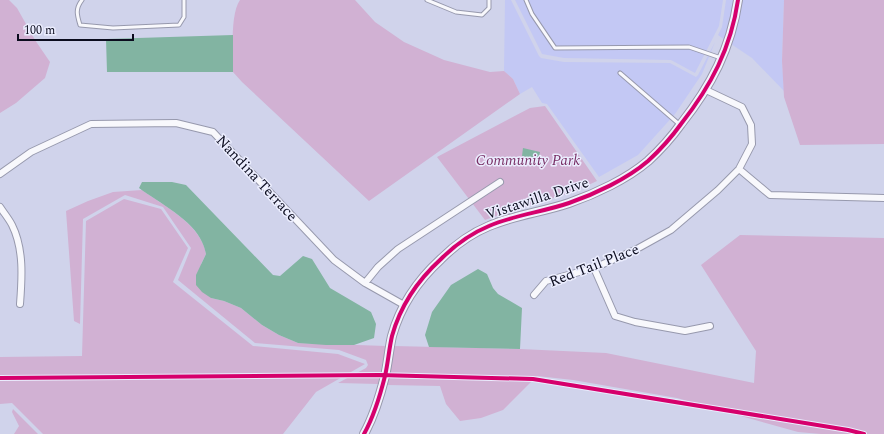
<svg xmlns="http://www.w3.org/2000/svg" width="884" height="434" font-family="Spectral,serif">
<rect width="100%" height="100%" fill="#d0d3eb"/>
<path fill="#c3c8f4" d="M 505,0 L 511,0 L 539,56 L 541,58 L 564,62 L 670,63 L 696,77 L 698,75 L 715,42 L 702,74 L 675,114 L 638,155 L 599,177 L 547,104 L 542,103 L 532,87 L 520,94 L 513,79 L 504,71 Z
M 515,0 L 723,0 L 719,26 L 695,73 L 671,60 L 564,58 L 542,54 Z
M 726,0 L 734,0 L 732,16 L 725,40 L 718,35 L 722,27 Z
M 742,0 L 784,0 L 782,61 L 784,91 L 752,58 L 731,44 L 739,19 Z"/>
<path fill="#d1b1d3" d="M 0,0 L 9,0 L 17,8 L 35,40 L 50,62 L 45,78 L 16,103 L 0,113 Z
M 240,0 L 355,0 L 375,22 L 404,42 L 444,60 L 490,72 L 504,71 L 513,79 L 520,94 L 369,201 L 242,82 L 233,72 C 233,54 230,14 240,0 Z
M 784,0 L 884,0 L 884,144 L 800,145 L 784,97 L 782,61 Z
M 545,106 L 597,181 C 561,199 522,206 485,220 L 437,157 L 530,108 Z
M 142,190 C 161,204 192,220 202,242 C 204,245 205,250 206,254 L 201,264 L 211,298 L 224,301 L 241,308 L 262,325 L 279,335 L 298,343 L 386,346 L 378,384 L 338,383 L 366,368 L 368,365 L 366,360 L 339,350 L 255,343 L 178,280 L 191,248 L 163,207 L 125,195 L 83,219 L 80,324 L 74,321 L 66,211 L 88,201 L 113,192 Z
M 124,199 L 161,209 L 188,248 L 173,282 L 253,346 L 338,354 L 365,364 L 316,392 L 283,434 L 43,434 L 12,403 L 0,404 L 0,357 L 82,356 L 86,221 Z
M 740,235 L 884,238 L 884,434 L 821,434 L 798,432 L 677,398 L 573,380 L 537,376 L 503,410 L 481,418 L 460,421 L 446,404 L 440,386 L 387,385 L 394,346 L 520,349 L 606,353 L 754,383 L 756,351 L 701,265 Z
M 13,409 L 38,434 L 14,434 L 19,426 L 12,412 Z"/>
<path fill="#82b4a2" d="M 233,35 L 233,72 L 107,72 L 106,39 Z
M 523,148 L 540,152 L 538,160 L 522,156 Z
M 142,182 L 172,182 L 186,185 L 273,275 L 280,276 L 303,256 L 312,259 L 330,288 L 371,312 L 376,324 L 374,338 L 354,345 L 326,345 L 298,343 L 279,335 L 262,325 L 241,308 L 224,301 L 211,298 L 202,292 L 196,285 L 196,275 L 206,254 C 205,250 204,246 202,242 C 193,220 158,202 139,188 Z
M 478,269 L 487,274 L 493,288 L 498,294 L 522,308 L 520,349 L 429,347 L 425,335 L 432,312 L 451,285 Z"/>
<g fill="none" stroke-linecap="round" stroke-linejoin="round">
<defs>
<path id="service" d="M 82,0 C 75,9 77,15 80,25 L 113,28 L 179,25 L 184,17 L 184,0
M 427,0 L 456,12 L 482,15 L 489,8 L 489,0
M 526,0 L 532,14 L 555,48 L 689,47 L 721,58
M 620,73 L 679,124"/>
<path id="minor" d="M 739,169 L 770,195 L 884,198
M 0,174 L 31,152 L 91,124 L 176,123 L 213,132 L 334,260 L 365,283 L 404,305
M 0,207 C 4,213 9,219 12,225 C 24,249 22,278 20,304
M 594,268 L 615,316 L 635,322 L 685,331 L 710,326
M 365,283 L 378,267 L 398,249 L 500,182
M 534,295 L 546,281 L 594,268 L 635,250 L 671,230 L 718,190 L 739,169 L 752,144 L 751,125 L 742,107 L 706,90"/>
<path id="tertiary" d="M 364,434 C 374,416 380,396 385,376 C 388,363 389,349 392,336 C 400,307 418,280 441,259 C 454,246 472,233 489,226 C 514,215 543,212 569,203 C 595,194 627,179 648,161 C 660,150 671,138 681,124 C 711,86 731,48 738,0"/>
</defs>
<use href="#service" stroke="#9799ad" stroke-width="5"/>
<use href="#minor" stroke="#9799ad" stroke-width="8"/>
<use href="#tertiary" stroke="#9799ad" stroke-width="10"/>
<use href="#service" stroke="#f8f8fc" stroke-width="3"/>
<use href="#minor" stroke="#f8f8fc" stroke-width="6"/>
<use href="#tertiary" stroke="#f8f8fc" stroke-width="8"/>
<defs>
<path id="cycleway" d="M 0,378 L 379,375 L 533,379 L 848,430 L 864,434
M 364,434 C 374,416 380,396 385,376 C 388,363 389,349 392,336 C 400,307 418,280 441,259 C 454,246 472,233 489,226 C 514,215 543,212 569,203 C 595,194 627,179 648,161 C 660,150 671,138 681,124 C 711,86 731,48 738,0"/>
</defs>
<use href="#cycleway" stroke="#ebedfe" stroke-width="6"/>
<use href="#cycleway" stroke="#d6006c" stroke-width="4"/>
</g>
<g text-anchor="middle" stroke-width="3" stroke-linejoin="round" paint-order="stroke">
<g font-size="15" font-style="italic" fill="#793066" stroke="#ebedfe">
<text x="528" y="165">Community Park</text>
</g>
<g font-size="15" fill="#0b0c1e" stroke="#ebedfe">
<text transform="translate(257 178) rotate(47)" y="5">Nandina Terrace</text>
<text transform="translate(537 198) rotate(-18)" y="5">Vistawilla Drive</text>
<text transform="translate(594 265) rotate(-21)" y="5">Red Tail Place</text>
</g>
</g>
<path d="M18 34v6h115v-6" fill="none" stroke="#0b0c1e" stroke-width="2"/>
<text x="24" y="34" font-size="12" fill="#0b0c1e" stroke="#ebedfe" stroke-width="3" paint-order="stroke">100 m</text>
</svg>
